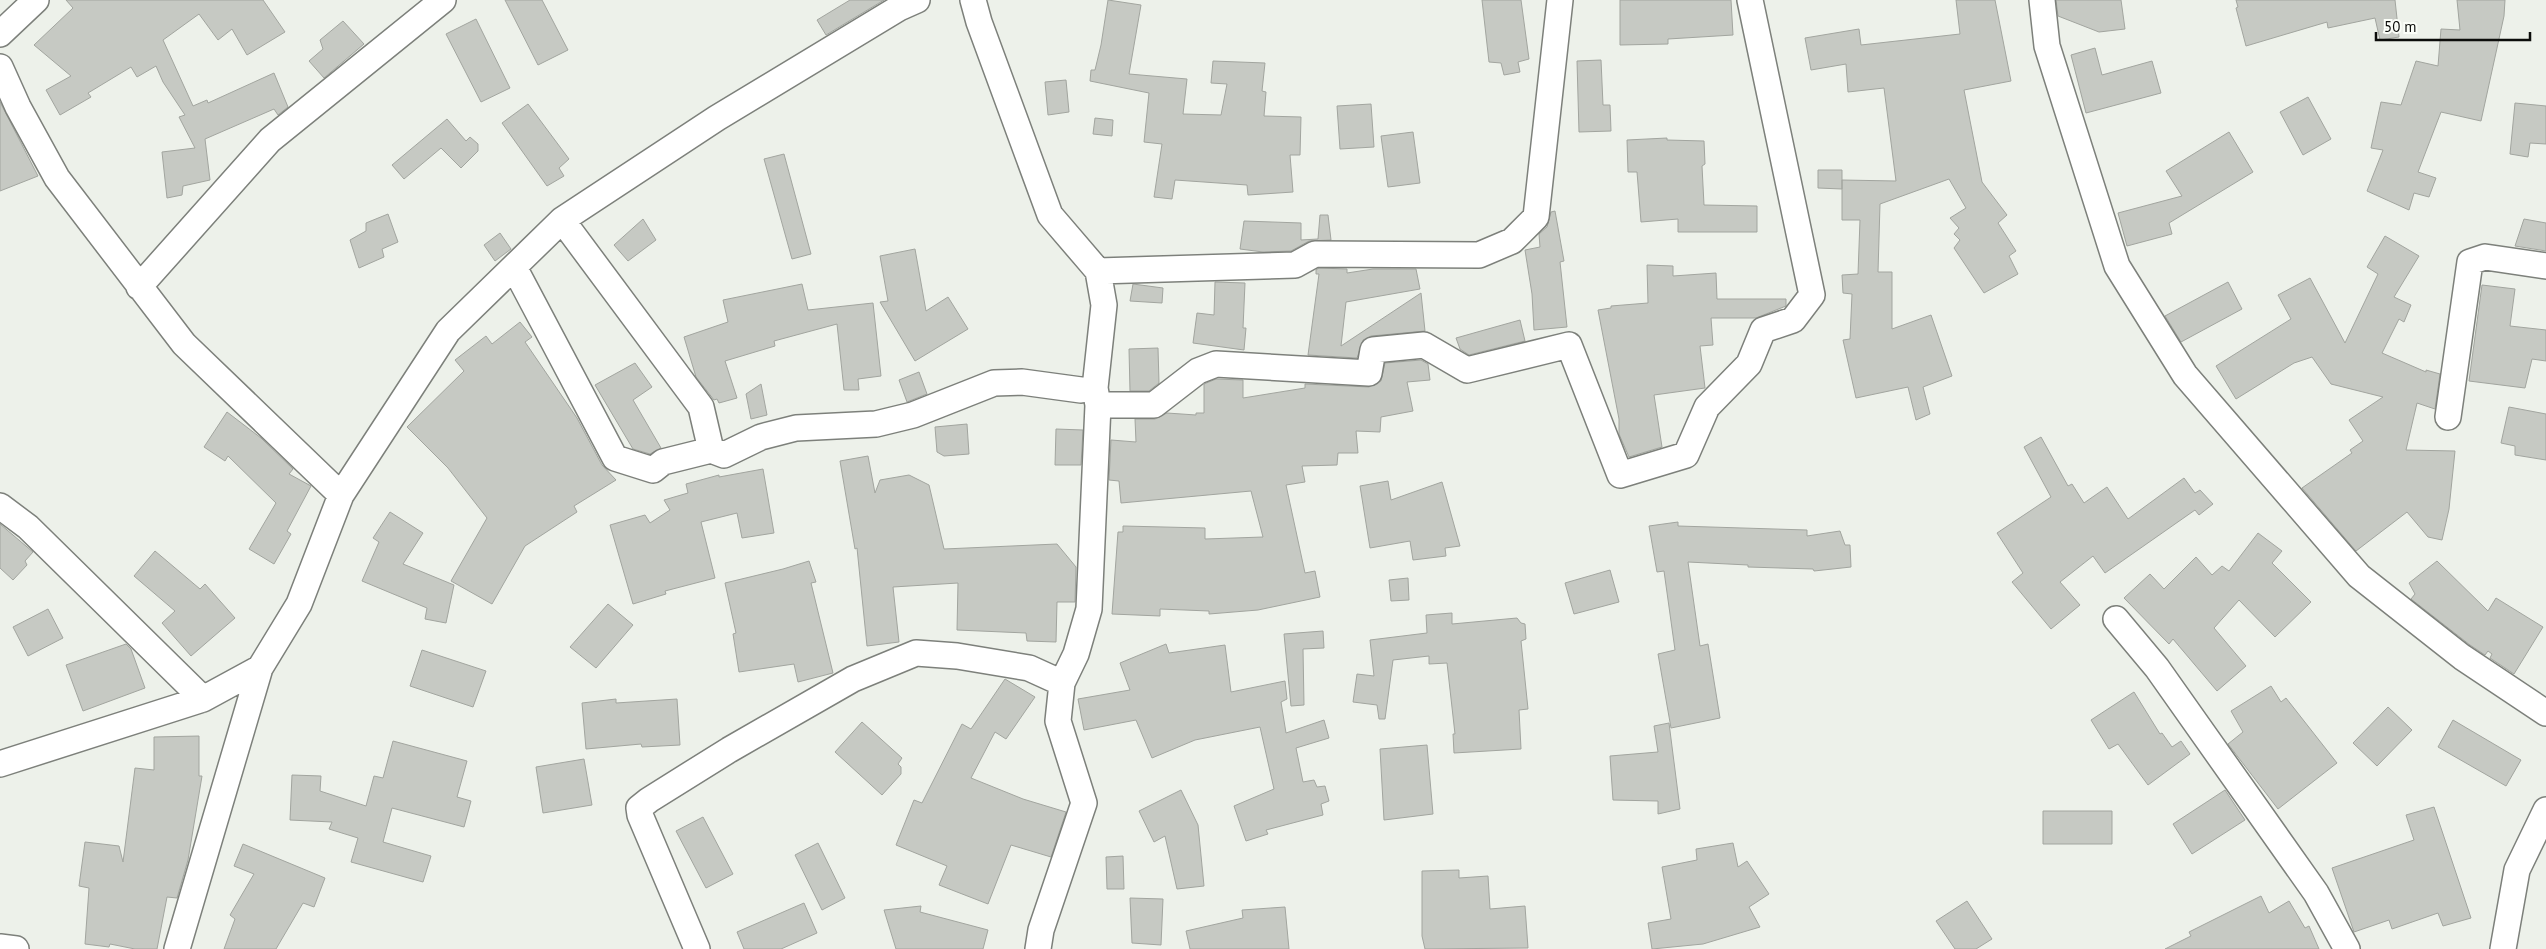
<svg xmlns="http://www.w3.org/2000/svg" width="2546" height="949" font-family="'PT Sans',sans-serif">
<rect width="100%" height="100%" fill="#edf1ea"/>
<path fill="#c6c9c3" stroke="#a2a59f" d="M 66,0 L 263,0 L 285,32 L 247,55 L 232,29 L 218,40 L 199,14 L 163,40 L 193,106 L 207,100 L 208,103 L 274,73 L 288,107 L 278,115 L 274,109 L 205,139 L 210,180 L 183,186 L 182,195 L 167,198 L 162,152 L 195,148 L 179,117 L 185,115 L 163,82 L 156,66 L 137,77 L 131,67 L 88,93 L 91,97 L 60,115 L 46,90 L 71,76 L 34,45 L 73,8 Z
M 505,0 L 542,0 L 568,50 L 538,65 Z
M 850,0 L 884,0 L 826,35 L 817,20 Z
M 1108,0 L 1141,5 L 1129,74 L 1187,79 L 1183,114 L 1221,115 L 1227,84 L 1211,83 L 1213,61 L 1265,63 L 1262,91 L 1266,92 L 1264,116 L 1301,117 L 1300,155 L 1290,155 L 1293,192 L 1248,195 L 1247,185 L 1175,180 L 1172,199 L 1154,197 L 1162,144 L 1144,142 L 1149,93 L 1090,81 L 1091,70 L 1095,70 L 1101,45 Z
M 1482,0 L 1521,0 L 1529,59 L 1518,62 L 1520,72 L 1504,75 L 1501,63 L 1489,62 Z
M 1620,0 L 1731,0 L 1733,35 L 1668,39 L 1668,44 L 1620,45 Z
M 1956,0 L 1995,0 L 2011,81 L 1964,90 L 1982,182 L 2007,215 L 1998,223 L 2016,251 L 2009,256 L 2018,274 L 1984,293 L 1954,248 L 1960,240 L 1954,234 L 1959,228 L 1950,218 L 1966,208 L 1949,179 L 1880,204 L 1878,272 L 1892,272 L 1892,329 L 1931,315 L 1952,376 L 1923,387 L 1930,414 L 1916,420 L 1908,387 L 1856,398 L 1843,340 L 1850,339 L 1852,294 L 1843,293 L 1842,275 L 1858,274 L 1860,220 L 1842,220 L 1842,180 L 1896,181 L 1884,88 L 1848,92 L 1846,64 L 1811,70 L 1805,38 L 1859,29 L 1861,45 L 1960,34 Z
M 2056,0 L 2121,0 L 2125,29 L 2099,32 L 2058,16 Z
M 2236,0 L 2395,0 L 2399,37 L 2380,40 L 2375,18 L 2328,28 L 2327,22 L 2246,46 L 2236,8 L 2238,7 Z
M 2457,0 L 2505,0 L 2504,16 L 2481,121 L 2441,112 L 2418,172 L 2436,178 L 2429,197 L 2414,193 L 2409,210 L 2367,191 L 2383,150 L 2371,148 L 2381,102 L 2401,105 L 2416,61 L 2438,66 L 2441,29 L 2460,30 Z
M 476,19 L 510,88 L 481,102 L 446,34 Z
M 343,21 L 364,44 L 324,78 L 309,61 L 323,49 L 320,40 Z
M 2095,48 L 2102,75 L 2152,61 L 2161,93 L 2086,113 L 2071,55 Z
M 1601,60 L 1603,105 L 1610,105 L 1611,131 L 1579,132 L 1577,61 Z
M 1066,80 L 1069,112 L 1048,115 L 1045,82 Z
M 2308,97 L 2331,139 L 2303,155 L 2280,112 Z
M 0,102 L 38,176 L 0,191 Z
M 2515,103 L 2546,106 L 2546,144 L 2530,143 L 2528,157 L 2510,154 Z
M 528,104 L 569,159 L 559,168 L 564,176 L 547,186 L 502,123 Z
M 1371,104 L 1374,147 L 1340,149 L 1337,106 Z
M 1095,118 L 1113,120 L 1112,136 L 1093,134 Z
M 447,119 L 466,141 L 470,137 L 478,144 L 478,151 L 461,168 L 441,148 L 404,179 L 392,165 Z
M 1413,132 L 1420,183 L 1388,187 L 1381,136 Z
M 2229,132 L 2253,172 L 2169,223 L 2172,234 L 2127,246 L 2118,213 L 2182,196 L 2166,171 Z
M 1667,138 L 1667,140 L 1704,141 L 1705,164 L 1702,166 L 1704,205 L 1757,206 L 1757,232 L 1678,232 L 1678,219 L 1641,222 L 1637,172 L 1628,172 L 1627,140 Z
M 784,154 L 811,254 L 792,259 L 764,159 Z
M 1818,170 L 1842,170 L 1842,189 L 1818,188 Z
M 1555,211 L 1564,261 L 1560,262 L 1567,327 L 1534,330 L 1532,294 L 1525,250 L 1540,247 L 1539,234 L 1547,227 L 1551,212 Z
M 388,214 L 398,242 L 382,249 L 384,257 L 359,268 L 350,240 L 366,231 L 366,223 Z
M 1320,215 L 1328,215 L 1331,240 L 1309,241 L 1291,251 L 1263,252 L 1240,249 L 1244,221 L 1301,223 L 1301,240 L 1318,239 Z
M 643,219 L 656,240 L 628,261 L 614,245 Z
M 2524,219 L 2546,223 L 2546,251 L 2515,246 Z
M 500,233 L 511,249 L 495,261 L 484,245 Z
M 2385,236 L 2419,256 L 2394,297 L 2411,305 L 2404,322 L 2399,319 L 2382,353 L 2426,372 L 2426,370 L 2440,374 L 2435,409 L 2417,403 L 2406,450 L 2455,451 L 2449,509 L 2442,540 L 2428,537 L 2407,512 L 2356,551 L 2302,488 L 2352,453 L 2350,450 L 2363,441 L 2349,420 L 2383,397 L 2331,384 L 2312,357 L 2294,363 L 2236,399 L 2216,366 L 2291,319 L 2278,295 L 2310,278 L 2345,343 L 2378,274 L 2367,267 Z
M 915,249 L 926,311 L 948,297 L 968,329 L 915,361 L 880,302 L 888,301 L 880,256 Z
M 1647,265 L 1673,266 L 1673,276 L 1716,273 L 1717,299 L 1786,299 L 1786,306 L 1756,318 L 1711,318 L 1713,345 L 1700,346 L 1705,388 L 1654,395 L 1662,447 L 1629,457 L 1619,434 L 1619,419 L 1598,310 L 1611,308 L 1611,306 L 1648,303 Z
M 1319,268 L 1347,269 L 1347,273 L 1373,269 L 1416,269 L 1420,289 L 1346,302 L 1341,346 L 1421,293 L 1425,331 L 1371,336 L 1363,340 L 1357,358 L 1308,355 L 1319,274 L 1316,274 L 1316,270 Z
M 1215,282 L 1245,283 L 1243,328 L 1246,328 L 1244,350 L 1193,343 L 1197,313 L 1214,315 Z
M 2228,282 L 2242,309 L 2181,342 L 2165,316 Z
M 802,284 L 808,310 L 873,303 L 881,376 L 858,379 L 859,390 L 844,390 L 837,324 L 774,341 L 775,346 L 725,361 L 737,398 L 719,403 L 717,399 L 714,400 L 696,377 L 684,337 L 728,322 L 723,300 Z
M 1133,284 L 1163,288 L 1162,303 L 1130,301 Z
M 2482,285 L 2515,289 L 2510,326 L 2546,330 L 2546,361 L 2532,359 L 2525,388 L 2469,381 Z
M 1520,320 L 1525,341 L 1469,355 L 1460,349 L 1456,338 Z
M 520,322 L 532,337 L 525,342 L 577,418 L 602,465 L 616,480 L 574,506 L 577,512 L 525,546 L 492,604 L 451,581 L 487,518 L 448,468 L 407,427 L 464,371 L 455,360 L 486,336 L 492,344 Z
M 1158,348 L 1159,383 L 1149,391 L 1130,391 L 1129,349 Z
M 1421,360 L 1428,364 L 1430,380 L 1407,382 L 1413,411 L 1381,417 L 1380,432 L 1356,431 L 1358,453 L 1338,453 L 1337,465 L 1302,466 L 1305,482 L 1286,485 L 1305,573 L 1315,571 L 1320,597 L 1258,610 L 1209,614 L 1209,611 L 1160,609 L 1160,616 L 1112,614 L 1118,532 L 1123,532 L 1123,526 L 1205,528 L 1205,539 L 1263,537 L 1251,491 L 1121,503 L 1119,481 L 1109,480 L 1111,440 L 1136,442 L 1135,419 L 1155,419 L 1167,413 L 1196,415 L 1196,413 L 1204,413 L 1204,384 L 1216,379 L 1243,380 L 1243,398 L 1305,388 L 1305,384 L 1369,387 L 1381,381 L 1385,363 Z
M 635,363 L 652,387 L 633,400 L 661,448 L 650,454 L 633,449 L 595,385 Z
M 919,372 L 927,394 L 907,402 L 899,380 Z
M 761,384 L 767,415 L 751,419 L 746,394 Z
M 2509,407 L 2546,414 L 2546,460 L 2515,455 L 2515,446 L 2501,443 Z
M 227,412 L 261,438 L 293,469 L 289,474 L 311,486 L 287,531 L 291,534 L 274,564 L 249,549 L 276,503 L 228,456 L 225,461 L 204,447 Z
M 967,424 L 969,454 L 944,456 L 937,452 L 935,427 Z
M 1056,429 L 1083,430 L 1081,465 L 1055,465 Z
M 2041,437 L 2068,486 L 2072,484 L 2084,503 L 2107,487 L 2128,519 L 2184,478 L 2195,493 L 2200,490 L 2213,504 L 2199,515 L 2195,510 L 2105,573 L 2093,556 L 2060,582 L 2080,605 L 2051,629 L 2012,582 L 2023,573 L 1997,533 L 2051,497 L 2024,447 Z
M 868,456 L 875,493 L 880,480 L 909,475 L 929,485 L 944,549 L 1057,544 L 1076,567 L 1075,602 L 1057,602 L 1056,642 L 1027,641 L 1026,633 L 957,630 L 958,583 L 893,587 L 899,642 L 867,646 L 857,548 L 855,549 L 840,461 Z
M 763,469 L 774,533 L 742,538 L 737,513 L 701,522 L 715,578 L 665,591 L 666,594 L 633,604 L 610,525 L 645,515 L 650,523 L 670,510 L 664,500 L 688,493 L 686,484 L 719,475 L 719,477 Z
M 1388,481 L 1391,500 L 1442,482 L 1460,546 L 1445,548 L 1446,556 L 1413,560 L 1410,541 L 1370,548 L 1360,486 Z
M 390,512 L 423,533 L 403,564 L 454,585 L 446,623 L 425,619 L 427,608 L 362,581 L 379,542 L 373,538 Z
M 1678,522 L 1678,526 L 1807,530 L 1807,536 L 1840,531 L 1845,545 L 1850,545 L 1851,567 L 1814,571 L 1813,569 L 1748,567 L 1748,565 L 1688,562 L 1700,646 L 1708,644 L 1720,718 L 1671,728 L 1658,654 L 1675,650 L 1664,571 L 1657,572 L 1649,526 Z
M 0,524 L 33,552 L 25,561 L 27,565 L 13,580 L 0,568 Z
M 2258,533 L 2282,551 L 2272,563 L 2311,602 L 2275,637 L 2239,600 L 2214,628 L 2246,666 L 2217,691 L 2173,639 L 2169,644 L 2124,598 L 2150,574 L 2164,589 L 2196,557 L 2212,575 L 2222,566 L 2229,571 Z
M 155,551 L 200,589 L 205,584 L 235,618 L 191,656 L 162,623 L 175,611 L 134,576 Z
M 809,561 L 816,582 L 811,583 L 833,673 L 798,682 L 794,664 L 739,672 L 733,634 L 736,633 L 725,583 L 783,569 Z
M 2437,561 L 2488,611 L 2496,598 L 2543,627 L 2514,674 L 2490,658 L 2492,654 L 2488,651 L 2485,655 L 2470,645 L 2411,599 L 2415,594 L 2409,583 Z
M 1610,570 L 1619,602 L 1574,614 L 1565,583 Z
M 1408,578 L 1409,600 L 1391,601 L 1389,580 Z
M 608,604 L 633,625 L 596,668 L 570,647 Z
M 48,609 L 63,638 L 28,656 L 13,627 Z
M 1452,613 L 1452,624 L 1517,618 L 1521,623 L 1525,624 L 1526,639 L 1521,641 L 1528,709 L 1519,710 L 1521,749 L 1454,753 L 1453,734 L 1455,734 L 1447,663 L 1429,664 L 1429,656 L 1393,660 L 1385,719 L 1379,719 L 1377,705 L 1353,702 L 1357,674 L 1374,676 L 1370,640 L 1427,633 L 1426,615 Z
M 1323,631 L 1324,648 L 1303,649 L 1304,705 L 1291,706 L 1284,634 Z
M 126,644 L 131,649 L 145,688 L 83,711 L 66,665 Z
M 1166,644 L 1169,653 L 1225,645 L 1231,692 L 1285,681 L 1287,699 L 1281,702 L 1286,733 L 1324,720 L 1329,738 L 1296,748 L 1303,782 L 1314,780 L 1317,787 L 1325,786 L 1329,801 L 1321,804 L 1323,815 L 1266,830 L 1268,834 L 1246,841 L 1234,806 L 1274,789 L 1260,727 L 1195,740 L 1152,758 L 1136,720 L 1084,730 L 1078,699 L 1130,690 L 1120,663 Z
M 422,650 L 486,671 L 473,707 L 410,686 Z
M 1005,679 L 1035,697 L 1006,739 L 995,732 L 971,778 L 1023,799 L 1066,812 L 1051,857 L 1011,845 L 988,904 L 939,885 L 947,866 L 896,845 L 914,800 L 922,803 L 962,724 L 971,729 Z
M 2271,686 L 2281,702 L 2286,698 L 2337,763 L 2278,809 L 2228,744 L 2243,732 L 2231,711 Z
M 2134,692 L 2160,734 L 2162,733 L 2172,747 L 2181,741 L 2190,754 L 2148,785 L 2118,744 L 2109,749 L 2091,720 Z
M 616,699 L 616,703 L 677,699 L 680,745 L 642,747 L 641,744 L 586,749 L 582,703 Z
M 2388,707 L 2412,730 L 2377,766 L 2353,743 Z
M 2453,720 L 2521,760 L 2506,786 L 2438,747 Z
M 862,722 L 902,758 L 898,764 L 901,767 L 901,774 L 882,795 L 835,752 Z
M 1669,723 L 1680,809 L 1658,814 L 1658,801 L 1613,800 L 1610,756 L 1658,752 L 1654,726 Z
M 199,736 L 199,776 L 202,776 L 188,860 L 177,898 L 167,897 L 157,949 L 135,949 L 110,944 L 109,947 L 85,944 L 89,888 L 79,886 L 85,842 L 119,846 L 123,862 L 135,768 L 154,770 L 154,737 Z
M 393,741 L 467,761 L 457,797 L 471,801 L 464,827 L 392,808 L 383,842 L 431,856 L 423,882 L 351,862 L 358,838 L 329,829 L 332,822 L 290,820 L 292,775 L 321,776 L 320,791 L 366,806 L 374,776 L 383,778 Z
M 1427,745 L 1433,814 L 1384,820 L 1380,749 Z
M 584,759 L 592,805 L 543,813 L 536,767 Z
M 1181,790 L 1198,825 L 1204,886 L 1177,889 L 1165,836 L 1154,842 L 1139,811 Z
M 2225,790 L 2245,820 L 2192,854 L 2173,824 Z
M 2434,807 L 2471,918 L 2443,926 L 2438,913 L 2392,929 L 2389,920 L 2354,932 L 2332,868 L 2414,840 L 2406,815 Z
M 2043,811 L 2112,811 L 2112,844 L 2043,844 Z
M 703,817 L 733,874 L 706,888 L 676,831 Z
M 818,843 L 845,898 L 822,910 L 795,855 Z
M 1733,843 L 1738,867 L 1747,861 L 1769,894 L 1749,907 L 1760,927 L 1703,944 L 1652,949 L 1648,923 L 1671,919 L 1662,867 L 1697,860 L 1696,849 Z
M 243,844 L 325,878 L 314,907 L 303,903 L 276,949 L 224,949 L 235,919 L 230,915 L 254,874 L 234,866 Z
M 1123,856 L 1124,889 L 1107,889 L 1106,857 Z
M 1459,870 L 1459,878 L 1488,876 L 1490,909 L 1525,906 L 1528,948 L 1425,949 L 1422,936 L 1422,871 Z
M 2261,896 L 2269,913 L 2289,901 L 2305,928 L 2309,926 L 2319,949 L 2165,949 L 2191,936 L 2189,932 Z
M 1130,898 L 1163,899 L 1161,945 L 1132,943 Z
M 1967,901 L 1992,939 L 1976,949 L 1955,949 L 1936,921 Z
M 804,903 L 817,933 L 781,949 L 744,949 L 737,932 Z
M 921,906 L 920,912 L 988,930 L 983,949 L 896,949 L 884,910 Z
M 1285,907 L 1289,949 L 1190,949 L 1186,931 L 1243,918 L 1242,910 Z"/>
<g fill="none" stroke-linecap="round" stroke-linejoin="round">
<defs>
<path id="minor" d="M 973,0 L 979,22 L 1050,215 L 1098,271 L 1104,305 L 1095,388 L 1098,405 L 1089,609 L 1076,654 L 1062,683 L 1058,721 L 1084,803 L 1041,930 L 1038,949
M 2042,0 L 2047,46 L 2117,266 L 2185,375 L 2359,576 L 2462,657 L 2546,713
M 0,34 L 36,0
M 0,67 L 18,107 L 57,178 L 184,344 L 341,495
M 562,220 L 701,407 L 711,450
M 514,267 L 615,458 L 653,470 L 663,462 L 711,450 L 724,455 L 761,437 L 796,428 L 876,424 L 913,415 L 994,383 L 1022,382 L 1081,390 L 1095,388
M 1098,271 L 1295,265 L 1315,254 L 1479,255 L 1512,241 L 1536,217 L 1560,0
M 139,287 L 270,140 L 443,0
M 1098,405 L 1154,405 L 1198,371 L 1216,364 L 1369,373 L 1373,350 L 1424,345 L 1467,370 L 1569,345 L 1620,475 L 1686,455 L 1707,407 L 1749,364 L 1763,330 L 1793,320 L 1812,295 L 1750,0
M 2448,417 L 2470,262 L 2485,257 L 2546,266
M 0,506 L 28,527 L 203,699
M 2116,619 L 2157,668 L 2316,893 L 2347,949
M 0,764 L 203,699 L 260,668 L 299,604 L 341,495 L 448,331 L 562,220 L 717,118 L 899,8 L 917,0
M 0,947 L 16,949
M 177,949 L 260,668
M 697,949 L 640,815 L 639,808 L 649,800 L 729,750 L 853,679 L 916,653 L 957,656 L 1029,668 L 1062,683
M 2503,949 L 2517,870 L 2546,810"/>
</defs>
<use href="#minor" stroke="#7d807b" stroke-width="28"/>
<use href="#minor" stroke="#fff" stroke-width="25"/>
</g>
<path d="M2376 32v8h154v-8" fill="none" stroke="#0c0d0b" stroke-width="2.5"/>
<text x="2384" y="32" font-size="15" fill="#0c0d0b" stroke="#fbfef8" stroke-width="4" paint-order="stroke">50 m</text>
</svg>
